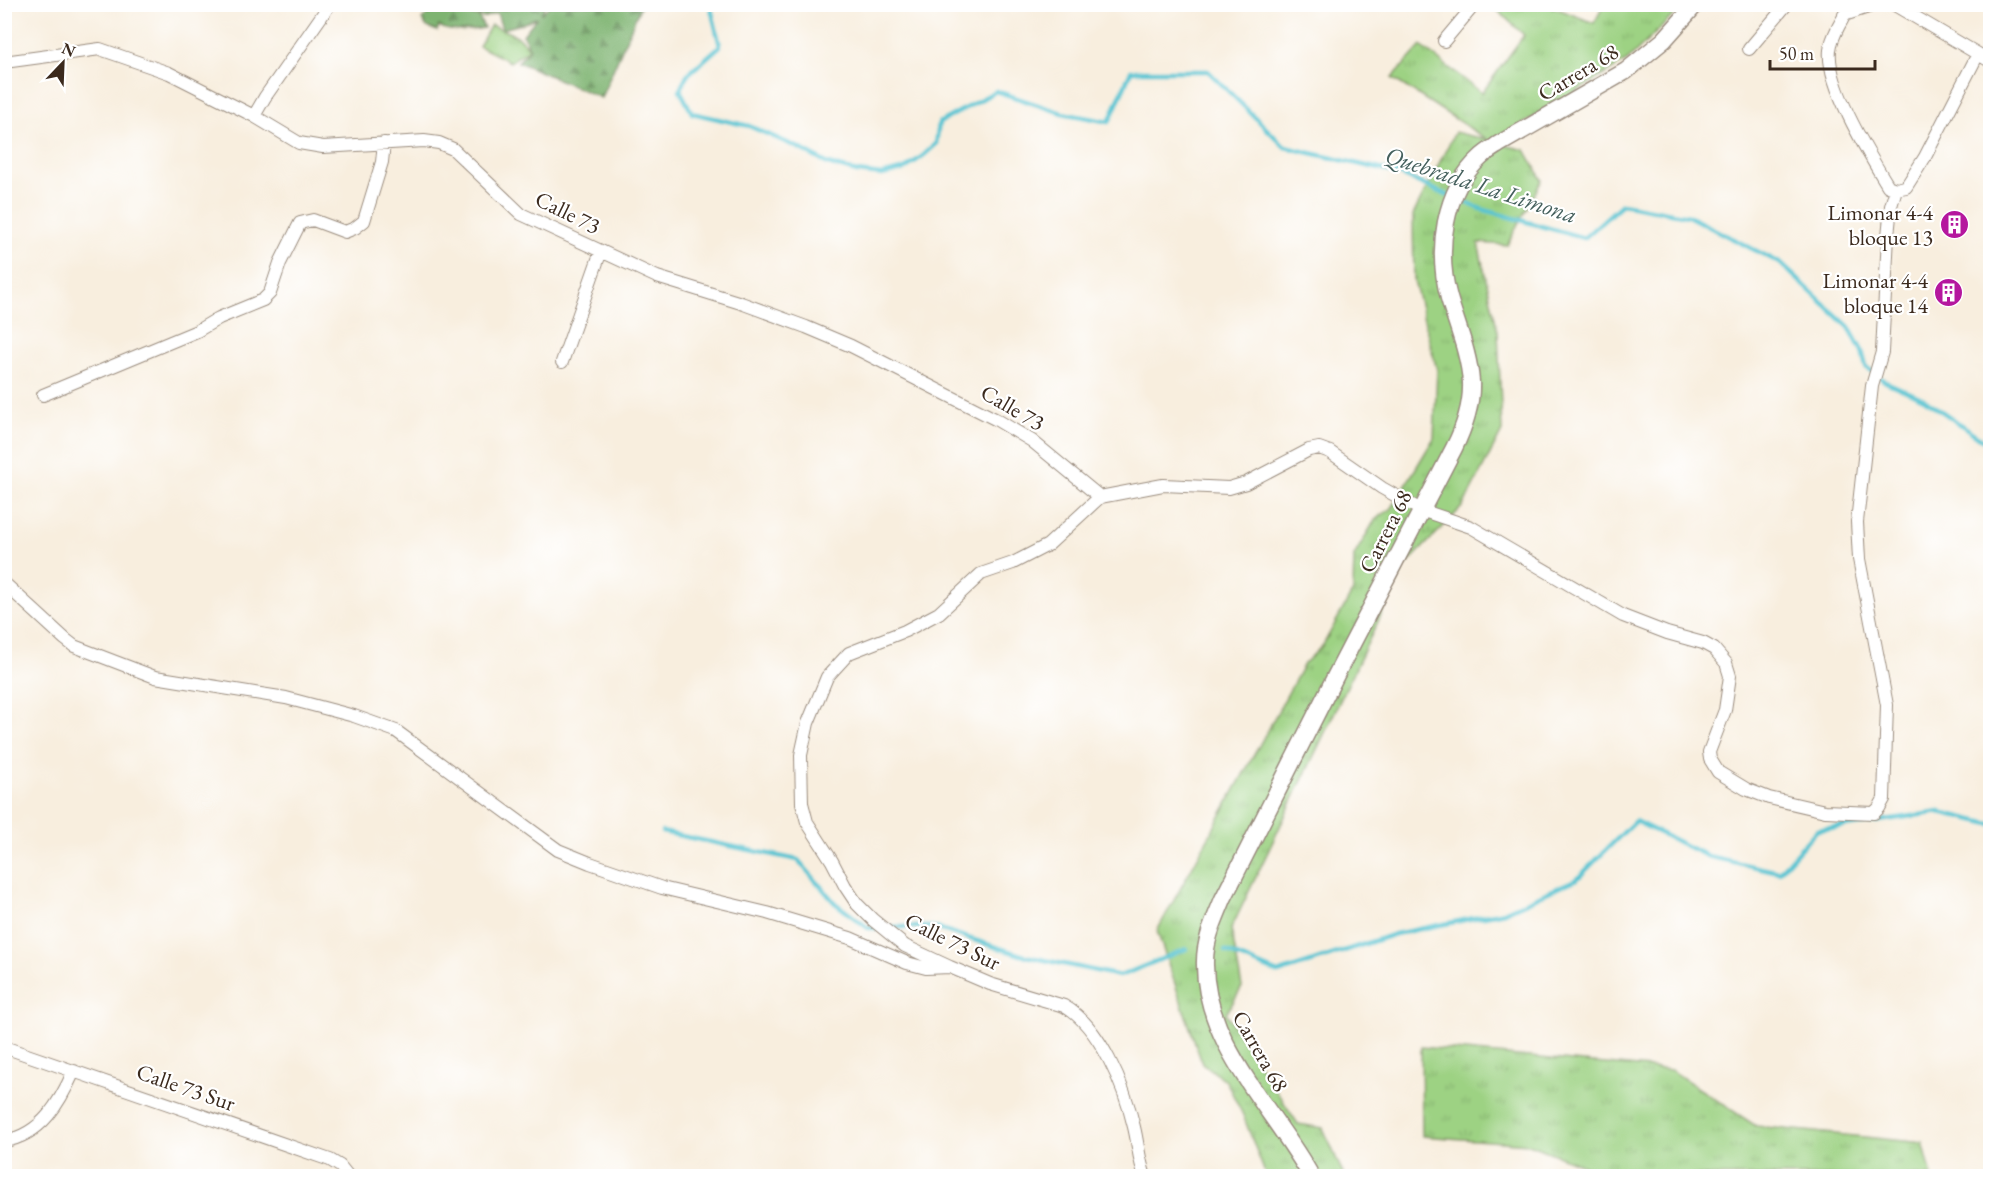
<svg xmlns="http://www.w3.org/2000/svg" width="1995" height="1181" font-family="'EB Garamond',serif">
<defs>
<pattern id="grass-tufts" width="24" height="20" patternUnits="userSpaceOnUse" patternTransform="scale(1.5)"><rect width="24" height="20" fill="#9dd283"/><path d="M3 7l-1-3M5 7V3M7 7l1-3M15 17l-1-3M17 17v-4M19 17l1-3" fill="none" stroke="#88b471"/></pattern>
<pattern id="forest-firs" width="22" height="20" patternUnits="userSpaceOnUse" patternTransform="scale(1.5)"><rect width="22" height="20" fill="#7eb471"/><path d="M5 1l3.5 6h-7zM16 11l3.5 6h-7z" fill="#68935c"/></pattern>
</defs>
<rect width="100%" height="100%" fill="#fff"/>
<filter id="ink" filterUnits="userSpaceOnUse"><feTurbulence type="fractalNoise" baseFrequency=".0167" numOctaves="2"/><feDisplacementMap in="SourceGraphic" scale="12" xChannelSelector="R" yChannelSelector="G"/><feConvolveMatrix kernelMatrix="1 2 1 2 8 2 1 2 1" color-interpolation-filters="sRGB"/></filter>
<filter id="wash" filterUnits="userSpaceOnUse"><feTurbulence type="fractalNoise" baseFrequency=".008" numOctaves="4" result="noise"/><feDisplacementMap in="SourceGraphic" scale="24" xChannelSelector="R" yChannelSelector="G"/><feGaussianBlur stdDeviation="1.35" result="paint"/><feColorMatrix in="noise" values="0 0 0 0 0 0 0 0 0 0 0 0 0 0 0 0 0 1.4 0 .05"/><feComposite in="paint" operator="in"/></filter>
<g filter="url(#wash)">
<rect width="100%" height="100%" fill="#f8eede"/>
<path fill="url(#grass-tufts)" stroke="#6c7e50" stroke-width="1.5" d="M 1495,5 L 1548,5 L 1594,23 L 1604,5 L 1684,5 L 1628,60 L 1516,128 L 1496,143 L 1525,150 L 1542,180 L 1507,245 L 1478,243 L 1498,332 L 1502,431 L 1463,506 L 1404,567 L 1231,929 L 1242,987 L 1226,1014 L 1298,1124 L 1323,1128 L 1344,1176 L 1266,1176 L 1243,1115 L 1226,1081 L 1202,1063 L 1157,931 L 1304,664 L 1323,645 L 1353,591 L 1354,556 L 1375,520 L 1392,508 L 1434,438 L 1437,370 L 1414,281 L 1413,215 L 1455,132 L 1488,140 L 1392,78 L 1421,46 L 1482,93 L 1524,35 L 1494,7 Z
M 491,25 L 517,36 L 530,49 L 510,62 L 479,46 Z
M 1421,1047 L 1671,1070 L 1756,1126 L 1923,1143 L 1932,1176 L 1610,1176 L 1529,1144 L 1422,1136 Z"/>
<path fill="url(#forest-firs)" stroke="#5c6f48" stroke-width="1.5" d="M 437,5 C 453,12 464,12 479,17 L 484,28 C 470,30 451,34 439,26 L 437,31 L 427,27 L 422,20 Z
M 465,5 L 545,5 L 541,14 L 550,5 L 641,5 L 601,98 L 518,62 L 530,49 L 523,35 L 537,17 L 522,24 L 502,29 L 497,13 L 483,18 Z"/>
<g fill="none" stroke-linecap="round" stroke-linejoin="round">
<path stroke="#58c4d2" stroke-width="4.5" d="M 710,4 L 720,46 L 687,75 L 680,90 L 692,113 L 749,126 L 799,148 L 828,164 L 857,172 L 882,175 L 905,169 L 924,155 L 936,144 L 939,123 L 996,91 L 1062,113 L 1109,122 L 1131,71 L 1208,71 L 1285,147 L 1397,173 L 1449,196
M 1457,199 L 1481,209 L 1584,238 L 1622,204 L 1688,216 L 1780,263 L 1849,327 L 1862,351 L 1866,367 L 1886,382 L 1924,399 L 1990,445
M 662,832 L 798,860 L 835,903 L 868,928 L 878,928
M 886,927 L 933,927 L 1021,955 L 1120,976 L 1186,949
M 1225,951 L 1278,973 L 1395,934 L 1504,912 L 1577,879 L 1635,821 L 1707,856 L 1779,872 L 1817,830 L 1940,812 L 1990,824"/>
</g>
</g>
<g filter="url(#ink)">
<g fill="none" stroke-linecap="round" stroke-linejoin="round">
<defs>
<path id="street" d="M 1852,4 C 1844,15 1831,38 1830,50 C 1826,85 1870,156 1888,186 L 1896,189 L 1906,187 L 1925,157 L 1978,54
M 1893,4 L 1990,61
M 1844,15 L 1877,4
M 1444,41 L 1475,4
M 1749,49 L 1787,4
M 4,62 L 100,49 L 169,73 L 254,116 L 299,143 L 323,147 L 424,141 L 439,143 L 453,149 L 521,214 L 657,277 L 741,303 L 806,327 L 851,346 L 997,420 L 1032,441 L 1100,497
M 254,116 L 265,97 L 330,4
M 562,362 L 601,251
M 43,395 L 197,331 L 219,318 L 263,300 L 270,293 L 280,263 L 300,223 L 313,220 L 345,232 L 355,228 L 364,221 L 382,162 L 384,143
M 1100,497 L 1163,485 L 1229,488 L 1246,483 L 1309,450 L 1319,448 L 1330,452 L 1382,488 L 1421,510 L 1471,527 L 1623,616 L 1667,633 L 1703,643 L 1714,649 L 1726,663 L 1730,676 L 1725,710 L 1709,752 L 1710,759 L 1718,772 L 1746,789 L 1769,798 L 1825,811 L 1874,813 L 1879,808 L 1884,799 L 1887,705 L 1859,559 L 1857,522 L 1872,386 L 1882,352 L 1888,236 L 1891,206 L 1896,189
M 1100,497 L 1048,545 L 1013,563 L 981,574 L 939,613 L 905,631 L 849,653 L 827,677 L 808,723 L 801,755 L 802,803 L 807,822 L 832,861 L 845,886 L 857,904 L 873,920 L 905,946 L 950,967 L 990,984 L 1064,1006 C 1100,1026 1125,1088 1134,1127 C 1138,1143 1139,1161 1145,1176
M 4,583 L 65,639 L 74,646 L 155,677 L 286,698 L 354,716 L 396,731 L 558,850 L 590,863 L 662,888 L 767,913 L 850,938 L 907,963 L 926,968 L 950,967
M 4,1047 L 330,1160 L 340,1166 L 348,1176
M 4,1141 C 42,1135 60,1102 74,1071"/>
<path id="secondary" d="M 1311,1176 C 1274,1109 1203,1043 1205,961 C 1205,939 1215,919 1223,899 L 1336,675 L 1454,448 C 1464,428 1472,405 1471,382 C 1469,353 1457,326 1449,298 C 1436,251 1443,191 1481,157 C 1486,152 1493,148 1499,144 L 1626,71 L 1664,40 L 1696,4"/>
</defs>
<use href="#street" stroke="#9a8c7e" stroke-width="14"/>
<use href="#secondary" stroke="#9a8c7e" stroke-width="19"/>
<use href="#street" stroke="#fff" stroke-width="12"/>
<use href="#secondary" stroke="#fff" stroke-width="16"/>
</g>
</g>
<defs>
<symbol id="building-disc" viewBox="-11 -11 22 22"><circle r="9.5" fill="#b5179e" stroke="#fff"/><path d="M-4-6H4V6H1V3H-1V6H-4ZM-2.5-4.3h1.7v1.8h-1.7ZM.8-4.3h1.7v1.8H.8ZM-2.5-1h1.7V.8h-1.7ZM.8-1h1.7V.8H.8Z" fill="#fff"/></symbol>
</defs>
<g fill-rule="evenodd">
<use href="#building-disc" x="1938" y="208" width="33" height="33"/>
<use href="#building-disc" x="1932" y="276" width="33" height="33"/>
</g>
<g text-anchor="middle" stroke-width="4.5" stroke-linejoin="round" paint-order="stroke">
<g font-size="22" fill="#3b2a1e" stroke="#fff">
<text transform="translate(1578 72) rotate(-31)" y="8">Carrera 68</text>
<text transform="translate(568 212) rotate(26)" y="8">Calle 73</text>
<text transform="translate(1013 407) rotate(30)" y="8">Calle 73</text>
<text transform="translate(1385 531) rotate(-63)" y="8">Carrera 68</text>
<text transform="translate(953 941) rotate(26)" y="8">Calle 73 Sur</text>
<text transform="translate(1261 1051) rotate(60)" y="8">Carrera 68</text>
<text transform="translate(186 1087) rotate(19)" y="8">Calle 73 Sur</text>
</g>
<g font-size="22" fill="#3b2a1e" stroke="#fff" text-anchor="end">
<text x="1933" y="220">Limonar 4-4<tspan x="1933" dy="25">bloque 13</tspan></text>
<text x="1928" y="288">Limonar 4-4<tspan x="1928" dy="25">bloque 14</tspan></text>
</g>
<g font-size="24" font-style="italic" fill="#45605d" stroke="#fff">
<text transform="translate(1481 185) rotate(18)" y="8">Quebrada La Limona</text>
</g>
</g>
<rect width="1995" height="1181" fill="none" stroke="#fff" stroke-width="24"/>
<g transform="translate(63 63) rotate(23)" stroke="#ffffff" stroke-width="4.5" paint-order="stroke">
<path d="M0-4.5L10 22L0 15L-10 22Z" fill="#3b2a1e"/>
<text y="-9" font-size="16" font-weight="bold" text-anchor="middle" fill="#3b2a1e">N</text>
</g>
<path d="M1770 60v9h105v-9" fill="none" stroke="#3b2a1e" stroke-width="3"/>
<text x="1779" y="60" font-size="18" fill="#3b2a1e" stroke="#ffffff" stroke-width="4.5" paint-order="stroke">50 m</text>
</svg>
